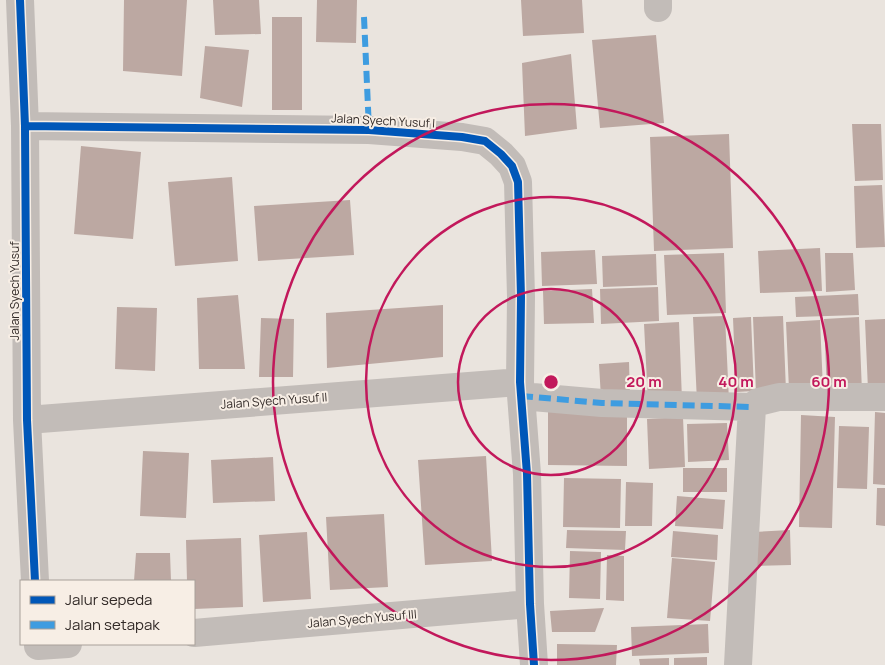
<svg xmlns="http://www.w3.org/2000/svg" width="885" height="665" font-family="Manrope,sans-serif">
<rect width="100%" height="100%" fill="#eae4de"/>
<path fill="#bca8a2" d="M 124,0 L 187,0 L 182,76 L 123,71 Z
M 213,0 L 259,0 L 261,34 L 215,35 Z
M 317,0 L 357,0 L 356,43 L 316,42 Z
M 521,0 L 582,0 L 584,33 L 523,36 Z
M 272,17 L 302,17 L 302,110 L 272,110 Z
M 656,35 L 664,123 L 600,128 L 592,40 Z
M 205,46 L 249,50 L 242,107 L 200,98 Z
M 571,54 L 577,129 L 525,136 L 522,63 Z
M 852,124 L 881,124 L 883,180 L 855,181 Z
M 729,134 L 733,248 L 654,251 L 650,137 Z
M 81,146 L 141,152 L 133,239 L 74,234 Z
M 232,177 L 238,261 L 175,266 L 168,182 Z
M 882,185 L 885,247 L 856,248 L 854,186 Z
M 350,200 L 354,255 L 258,261 L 254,206 Z
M 820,248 L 822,291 L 760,293 L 758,251 Z
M 595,250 L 597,284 L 542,286 L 541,252 Z
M 724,253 L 726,313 L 667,315 L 664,255 Z
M 825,253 L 853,253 L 855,290 L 826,292 Z
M 656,254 L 657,285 L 603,287 L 602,256 Z
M 658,287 L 659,321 L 601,324 L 600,289 Z
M 592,289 L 594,323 L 544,324 L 543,291 Z
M 858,294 L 859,315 L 796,317 L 795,297 Z
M 238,295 L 245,369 L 199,369 L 197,298 Z
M 443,305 L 443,357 L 327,368 L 326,313 Z
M 117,307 L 157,308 L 155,371 L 115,369 Z
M 725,316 L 729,401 L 697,402 L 693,317 Z
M 783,316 L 786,391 L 756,392 L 753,317 Z
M 751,317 L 754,391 L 736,392 L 733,318 Z
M 859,317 L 862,392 L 827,393 L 824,319 Z
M 261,318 L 294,319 L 293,377 L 259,377 Z
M 885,319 L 885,389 L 868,390 L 865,320 Z
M 820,320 L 823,389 L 789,390 L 786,322 Z
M 679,322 L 682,400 L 648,402 L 644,324 Z
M 629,362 L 630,396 L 601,398 L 599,364 Z
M 548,412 L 627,412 L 627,466 L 548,465 Z
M 875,412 L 885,413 L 885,485 L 873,484 Z
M 801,415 L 835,417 L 832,528 L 799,527 Z
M 683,417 L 685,467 L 649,469 L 647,419 Z
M 727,423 L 729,460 L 688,462 L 687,424 Z
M 839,426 L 869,427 L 867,489 L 837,488 Z
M 143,451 L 189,453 L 186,518 L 140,516 Z
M 486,456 L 492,561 L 425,565 L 418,460 Z
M 273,457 L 275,501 L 213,503 L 211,460 Z
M 683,468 L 727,468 L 727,492 L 683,492 Z
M 564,478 L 621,479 L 620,528 L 563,527 Z
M 626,482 L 653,483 L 652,526 L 625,526 Z
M 877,488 L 885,488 L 885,526 L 876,525 Z
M 677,496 L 725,500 L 723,529 L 675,526 Z
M 384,514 L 388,587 L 330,590 L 326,517 Z
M 567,530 L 626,531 L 625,550 L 566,548 Z
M 790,530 L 791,565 L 756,566 L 754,532 Z
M 673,531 L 718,535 L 717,560 L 671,557 Z
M 307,532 L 311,599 L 263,602 L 259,535 Z
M 241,538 L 243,607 L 194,609 L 194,581 L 187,581 L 186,540 Z
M 570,551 L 601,552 L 600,599 L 569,598 Z
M 136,553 L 170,553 L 171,581 L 134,581 Z
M 607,555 L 624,556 L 624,601 L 606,600 Z
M 672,558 L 715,562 L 710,621 L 667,618 Z
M 604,608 L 595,632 L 552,632 L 550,611 Z
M 708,624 L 709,653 L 632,656 L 631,627 Z
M 557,644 L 617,645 L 616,665 L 557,665 Z
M 707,657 L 707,665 L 674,665 L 674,658 Z
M 669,658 L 669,665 L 640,665 L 639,659 Z"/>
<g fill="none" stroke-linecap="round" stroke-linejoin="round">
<path stroke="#c2bcb8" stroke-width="28" d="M 20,0 L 25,126 L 27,420 L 35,581
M 658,0 L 658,8
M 25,126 L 369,130 L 462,137 L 485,141 L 501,154 L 512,166 L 518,182 L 521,297 L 520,382 L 527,474 L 530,604 L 534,665
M 521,396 L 602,403 L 752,407
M 27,420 L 520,382
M 194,633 L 530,604
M 38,646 L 68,644
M 738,665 L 752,407 L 758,402 L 779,397 L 885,397"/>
<path stroke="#3e9ce0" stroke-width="6" stroke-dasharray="12 6" stroke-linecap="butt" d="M 364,17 L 369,130
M 521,396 L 602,403 L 752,407"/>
<defs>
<path id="cycleway" d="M 20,0 L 25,126 L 27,420 L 35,581
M 25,126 L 369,130 L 462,137 L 485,141 L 501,154 L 512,166 L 518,182 L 521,297 L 520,382 L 527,474 L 530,604 L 534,665"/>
</defs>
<use href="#cycleway" stroke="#f7eee5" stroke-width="11"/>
<use href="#cycleway" stroke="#0057b8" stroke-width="8"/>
</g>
<g fill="none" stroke="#c2185b" stroke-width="2.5">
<circle cx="551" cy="382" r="93"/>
<circle cx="551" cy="382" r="185"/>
<circle cx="551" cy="382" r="278"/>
</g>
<g text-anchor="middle" stroke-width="4" stroke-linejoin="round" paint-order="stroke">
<g font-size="12" fill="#322a27" stroke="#f7eee5">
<text transform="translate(383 121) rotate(3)" y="4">Jalan Syech Yusuf I</text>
<text transform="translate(15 291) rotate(-90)" y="4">Jalan Syech Yusuf</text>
<text transform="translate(274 401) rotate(-4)" y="4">Jalan Syech Yusuf II</text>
<text transform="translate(362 619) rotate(-5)" y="4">Jalan Syech Yusuf III</text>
</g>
</g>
<circle cx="551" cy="382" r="8" fill="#c2185b" stroke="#f7eee5" stroke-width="2.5"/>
<g font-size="15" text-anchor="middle" font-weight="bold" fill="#c2185b" stroke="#f7eee5" stroke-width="4" stroke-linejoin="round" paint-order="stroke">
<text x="644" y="387">20 m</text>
<text x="736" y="387">40 m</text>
<text x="829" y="387">60 m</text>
</g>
<rect x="20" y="580" width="175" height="65" fill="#f7eee5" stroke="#a8a099"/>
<rect x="30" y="596" width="25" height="8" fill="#0057b8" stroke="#a8a099"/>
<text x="65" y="605" font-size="15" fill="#322a27">Jalur sepeda</text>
<rect x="30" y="621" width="25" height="8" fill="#3e9ce0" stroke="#a8a099"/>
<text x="65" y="630" font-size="15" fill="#322a27">Jalan setapak</text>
</svg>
